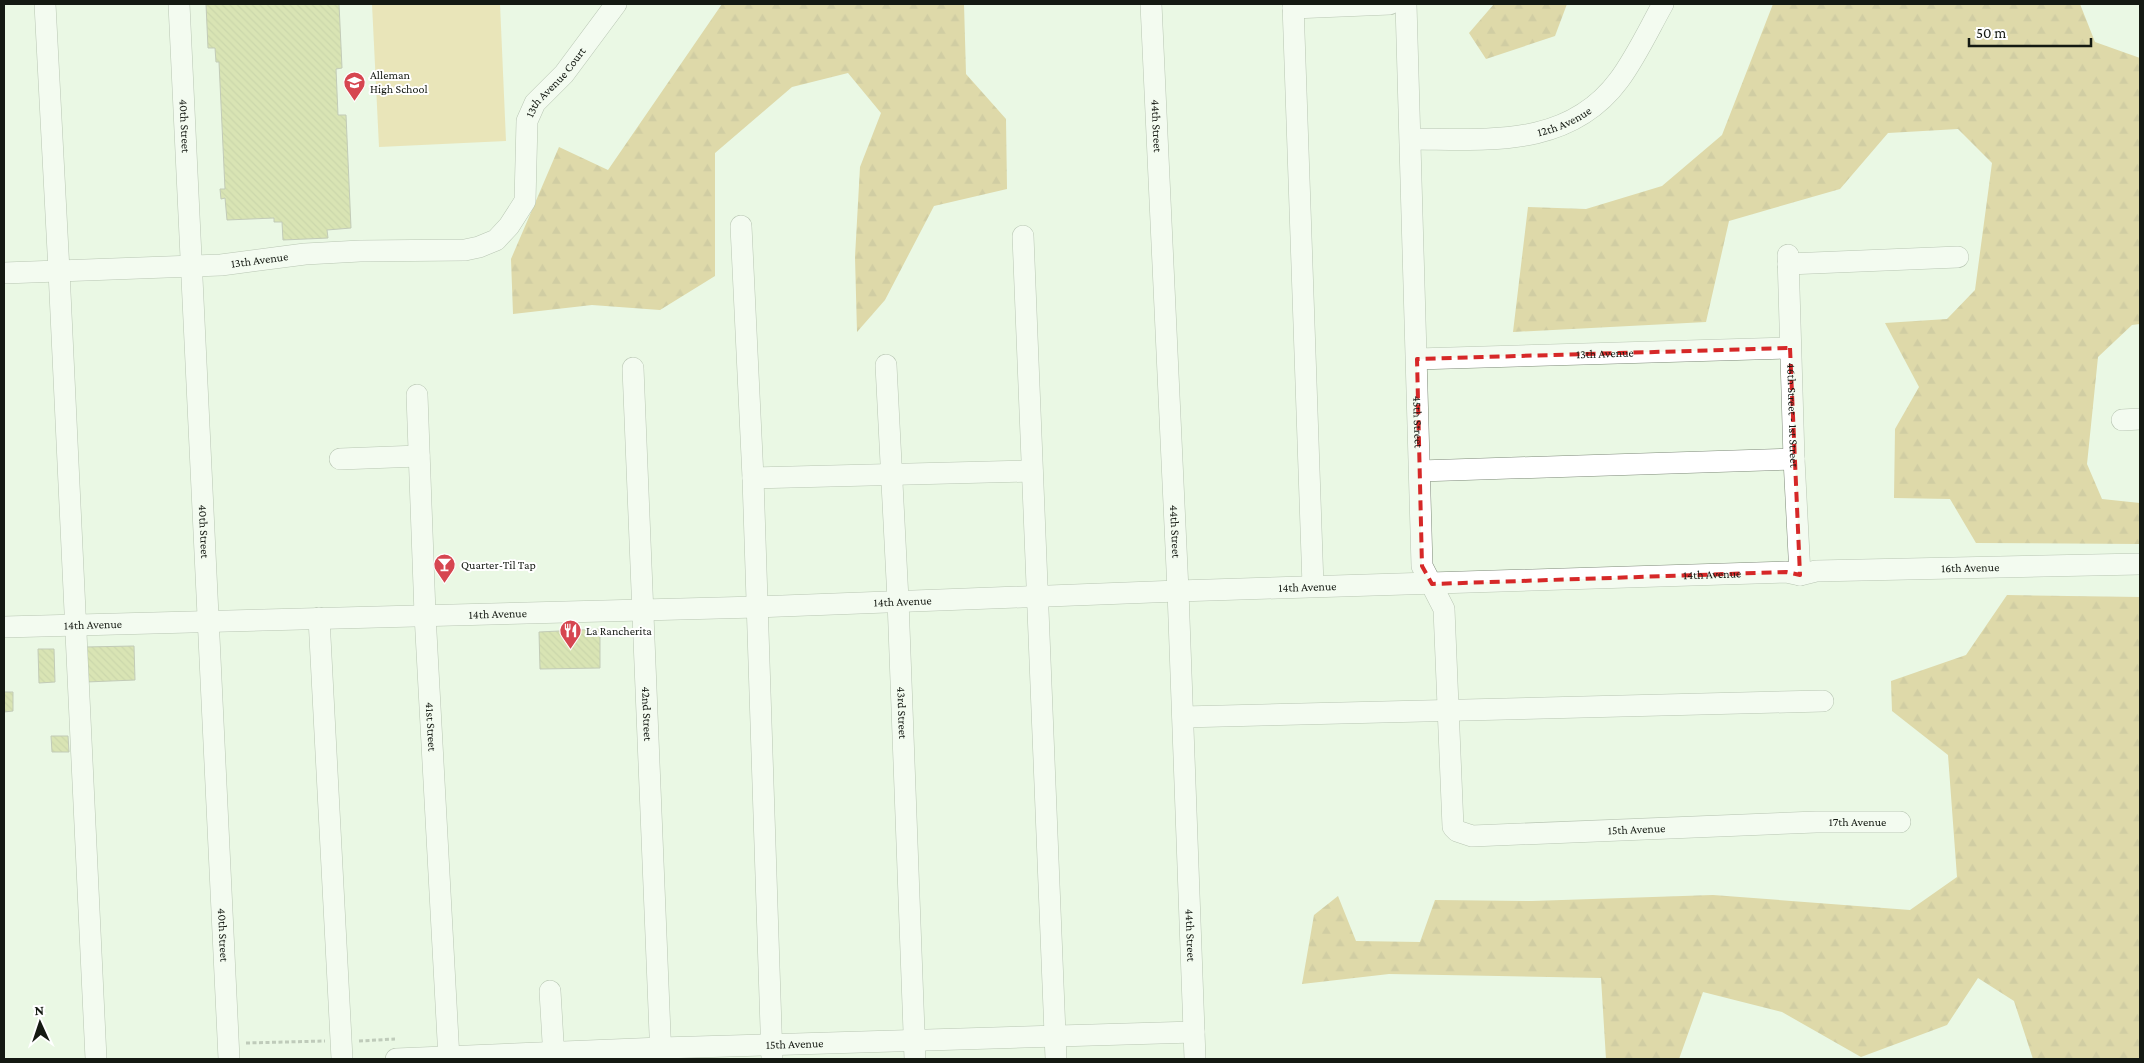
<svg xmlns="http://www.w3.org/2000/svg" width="2144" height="1063" font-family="'Crimson Pro',serif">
<defs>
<pattern id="forest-firs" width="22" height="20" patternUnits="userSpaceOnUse" patternTransform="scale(1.25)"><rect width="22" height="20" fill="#d0b362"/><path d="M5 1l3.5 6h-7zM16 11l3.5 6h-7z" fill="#b29954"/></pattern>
<pattern id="building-back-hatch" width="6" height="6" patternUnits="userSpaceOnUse" patternTransform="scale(1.25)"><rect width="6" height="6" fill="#c5cd7a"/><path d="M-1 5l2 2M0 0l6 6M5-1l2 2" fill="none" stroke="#a8af68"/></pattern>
</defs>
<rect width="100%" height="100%" fill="#eaf8e4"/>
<path fill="#e8ce86" d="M 372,4 L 500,4 L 506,141 L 379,147 Z"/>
<path fill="url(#forest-firs)" d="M 722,4 L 964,4 L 966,74 L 1006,119 L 1007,189 L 934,206 L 885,300 L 857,332 L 855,257 L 860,167 L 881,113 L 848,73 L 792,87 L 715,153 L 715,276 L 660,310 L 592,305 L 513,314 L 511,259 L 559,147 L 608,170 Z
M 1494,4 L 1567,4 L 1555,36 L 1486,59 L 1469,33 Z
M 1773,4 L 2080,4 L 2095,42 L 2140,58 L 2140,324 L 2132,325 L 2098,357 L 2087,464 L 2102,499 L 2140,503 L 2140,544 L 1976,543 L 1950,499 L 1894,498 L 1895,429 L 1919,387 L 1885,323 L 1947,319 L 1975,290 L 1992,163 L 1958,129 L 1888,133 L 1840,189 L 1729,221 L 1706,322 L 1513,332 L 1528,207 L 1586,209 L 1662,186 L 1722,135 Z
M 2007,595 L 2140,597 L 2140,1059 L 2033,1059 L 2014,1001 L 1978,978 L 1947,1025 L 1861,1057 L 1782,1012 L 1703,992 L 1679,1059 L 1606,1059 L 1601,978 L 1389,974 L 1302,984 L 1314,915 L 1338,896 L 1356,941 L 1420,942 L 1435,900 L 1532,901 L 1713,895 L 1910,910 L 1957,877 L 1948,755 L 1892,711 L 1891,681 L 1966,655 Z"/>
<path fill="url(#building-back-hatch)" stroke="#939581" d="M 206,4 L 339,4 L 342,68 L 336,69 L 338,115 L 346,115 L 351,228 L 327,230 L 328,238 L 283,240 L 282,222 L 274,222 L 274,218 L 227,220 L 225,198 L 221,199 L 220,189 L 225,189 L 219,62 L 216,62 L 215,48 L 208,48 Z
M 600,629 L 600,668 L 540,669 L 539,632 Z
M 134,646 L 135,680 L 86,682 L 85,647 Z
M 38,649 L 54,649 L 55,682 L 39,683 Z
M 4,692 L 13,692 L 13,711 L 4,712 Z
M 51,736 L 68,736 L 69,752 L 52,752 Z"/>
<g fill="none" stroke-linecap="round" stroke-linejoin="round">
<defs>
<g id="minor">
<path d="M 45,4 L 59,271 L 96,1059"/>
<path id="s1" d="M 179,4 L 229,1059"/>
<path id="s2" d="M 1151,4 L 1178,591 L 1195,1059"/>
<path d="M 1293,4 L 1313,586"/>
<path id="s3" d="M 1406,4 L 1422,566 L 1444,609 L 1453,827 L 1457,831 L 1472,836 L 1816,822 L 1900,822"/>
<path d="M 1293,8 L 1390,4"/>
<path id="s4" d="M 1411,139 C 1486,139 1568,149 1619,80 C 1636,57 1649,29 1663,4"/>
<path d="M 741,226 L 753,478 L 772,1059"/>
<path d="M 1023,236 L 1056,1059"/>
<path id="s5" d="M 1788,255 L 1794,459 L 1800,575"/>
<path d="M 1788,264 L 1958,257"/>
<path id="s6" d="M 4,273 L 221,265 L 305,254 L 360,251 L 465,250 L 479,247 L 496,240 L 509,226 L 525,201 L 527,121 L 535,103 L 564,74 L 616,4"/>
<path id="s7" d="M 1417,359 L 1790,348"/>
<path id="s8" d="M 886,365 L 898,600 L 915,1059"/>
<path id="s9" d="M 633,368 L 661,1059"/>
<path id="s10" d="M 417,395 L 425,614 L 449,1059"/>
<path d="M 2122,420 L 2140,419"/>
<path d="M 340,459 L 419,456"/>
<path d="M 1420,471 L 1794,459"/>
<path d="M 753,478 L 1032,471"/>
<path d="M 319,618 L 342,1059"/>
<path id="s11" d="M 4,627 L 757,607 L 1178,591 L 1786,572 L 1800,575 L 1816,571 L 2140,564"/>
<path d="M 1183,717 L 1823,701"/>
<path d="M 550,991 L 554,1059"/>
<path id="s12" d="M 396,1059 L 661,1048 L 1194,1032"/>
</g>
</defs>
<use href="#minor" stroke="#7e8a79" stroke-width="22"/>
<path stroke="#8c9688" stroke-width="3" stroke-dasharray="4 2.5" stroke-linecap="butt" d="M 359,1041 L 395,1039
M 246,1043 L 325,1041"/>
<use href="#minor" stroke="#fff" stroke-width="21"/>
</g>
<path d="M0 0H2144V1063H0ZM 1790,348 L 1800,575 L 1786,572 L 1432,584 L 1422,566 L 1417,359 Z" fill="#eaf8e4" fill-opacity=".55" fill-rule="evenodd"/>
<path fill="none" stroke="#d62828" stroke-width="4" stroke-dasharray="10 6" stroke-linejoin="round" d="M 1790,348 L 1800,575 L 1786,572 L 1432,584 L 1422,566 L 1417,359 Z"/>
<defs>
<symbol id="school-pin" viewBox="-11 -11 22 30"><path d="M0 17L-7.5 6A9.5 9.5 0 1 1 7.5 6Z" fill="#d64650" stroke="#fff"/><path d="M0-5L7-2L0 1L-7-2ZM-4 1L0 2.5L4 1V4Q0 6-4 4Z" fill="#fff"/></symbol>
<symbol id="bar-pin" viewBox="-11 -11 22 30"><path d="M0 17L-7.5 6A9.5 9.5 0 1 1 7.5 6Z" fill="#d64650" stroke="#fff"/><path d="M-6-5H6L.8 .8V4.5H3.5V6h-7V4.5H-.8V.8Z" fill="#fff"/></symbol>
<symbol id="restaurant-pin" viewBox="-11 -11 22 30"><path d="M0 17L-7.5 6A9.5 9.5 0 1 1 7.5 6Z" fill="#d64650" stroke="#fff"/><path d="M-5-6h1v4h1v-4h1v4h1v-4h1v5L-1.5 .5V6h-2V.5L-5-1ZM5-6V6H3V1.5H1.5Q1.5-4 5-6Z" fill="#fff"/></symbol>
</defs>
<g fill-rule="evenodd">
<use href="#school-pin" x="342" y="70" width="25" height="34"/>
<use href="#bar-pin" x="432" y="552" width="25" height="34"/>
<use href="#restaurant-pin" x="558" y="618" width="25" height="34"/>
</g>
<g text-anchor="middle" stroke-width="4" stroke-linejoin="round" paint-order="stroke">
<g font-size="12" fill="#141912" stroke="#fff" text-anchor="start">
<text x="370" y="79">Alleman<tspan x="370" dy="14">High School</tspan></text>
<text x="461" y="569">Quarter-Til Tap</text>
<text x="586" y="635">La Rancherita</text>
</g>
<g font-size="12" fill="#141912" stroke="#fff">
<text dy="4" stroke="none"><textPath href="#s6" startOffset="672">13th Avenue Court</textPath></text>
<text dy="4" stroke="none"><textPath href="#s4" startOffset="156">12th Avenue</textPath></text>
<text dy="4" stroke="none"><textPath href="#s1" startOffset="122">40th Street</textPath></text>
<text dy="4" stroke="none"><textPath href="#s2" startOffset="122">44th Street</textPath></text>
<text dy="4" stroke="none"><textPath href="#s6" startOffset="256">13th Avenue</textPath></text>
<text dy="4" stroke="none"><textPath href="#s7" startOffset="188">13th Avenue</textPath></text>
<text dy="4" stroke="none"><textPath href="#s5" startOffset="160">46th Street - 1st Street</textPath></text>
<text dy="4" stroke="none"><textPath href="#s3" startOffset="418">45th Street</textPath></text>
<text dy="4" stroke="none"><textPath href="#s2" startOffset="528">44th Street</textPath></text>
<text dy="4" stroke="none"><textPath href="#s1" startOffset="528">40th Street</textPath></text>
<text dy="4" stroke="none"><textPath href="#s11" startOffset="1968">16th Avenue</textPath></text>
<text dy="4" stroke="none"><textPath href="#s11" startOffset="1709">14th Avenue</textPath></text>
<text dy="4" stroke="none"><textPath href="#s11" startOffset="1304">14th Avenue</textPath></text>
<text dy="4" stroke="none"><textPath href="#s11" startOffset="899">14th Avenue</textPath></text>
<text dy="4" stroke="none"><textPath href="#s11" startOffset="494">14th Avenue</textPath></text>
<text dy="4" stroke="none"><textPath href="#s11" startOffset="89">14th Avenue</textPath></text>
<text dy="4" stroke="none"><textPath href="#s8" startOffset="348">43rd Street</textPath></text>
<text dy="4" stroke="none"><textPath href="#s9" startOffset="346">42nd Street</textPath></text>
<text dy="4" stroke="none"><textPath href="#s10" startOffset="332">41st Street</textPath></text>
<text dy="4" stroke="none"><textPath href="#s3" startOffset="1236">17th Avenue</textPath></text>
<text dy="4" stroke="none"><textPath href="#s3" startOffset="1015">15th Avenue</textPath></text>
<text dy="4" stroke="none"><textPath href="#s1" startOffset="932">40th Street</textPath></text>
<text dy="4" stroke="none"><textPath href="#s2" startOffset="932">44th Street</textPath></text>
<text dy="4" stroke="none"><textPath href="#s12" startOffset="399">15th Avenue</textPath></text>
</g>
</g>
<rect width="2144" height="1063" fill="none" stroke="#141912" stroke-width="10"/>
<g transform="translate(40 1023) rotate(357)" stroke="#ffffff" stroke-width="4" paint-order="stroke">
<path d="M0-4L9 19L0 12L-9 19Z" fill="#141912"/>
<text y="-8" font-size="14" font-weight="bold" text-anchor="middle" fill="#141912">N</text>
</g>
<path d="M1969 38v8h122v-8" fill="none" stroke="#141912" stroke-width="2.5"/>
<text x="1976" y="38" font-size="15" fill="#141912" stroke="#ffffff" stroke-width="4" paint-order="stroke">50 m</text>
</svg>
